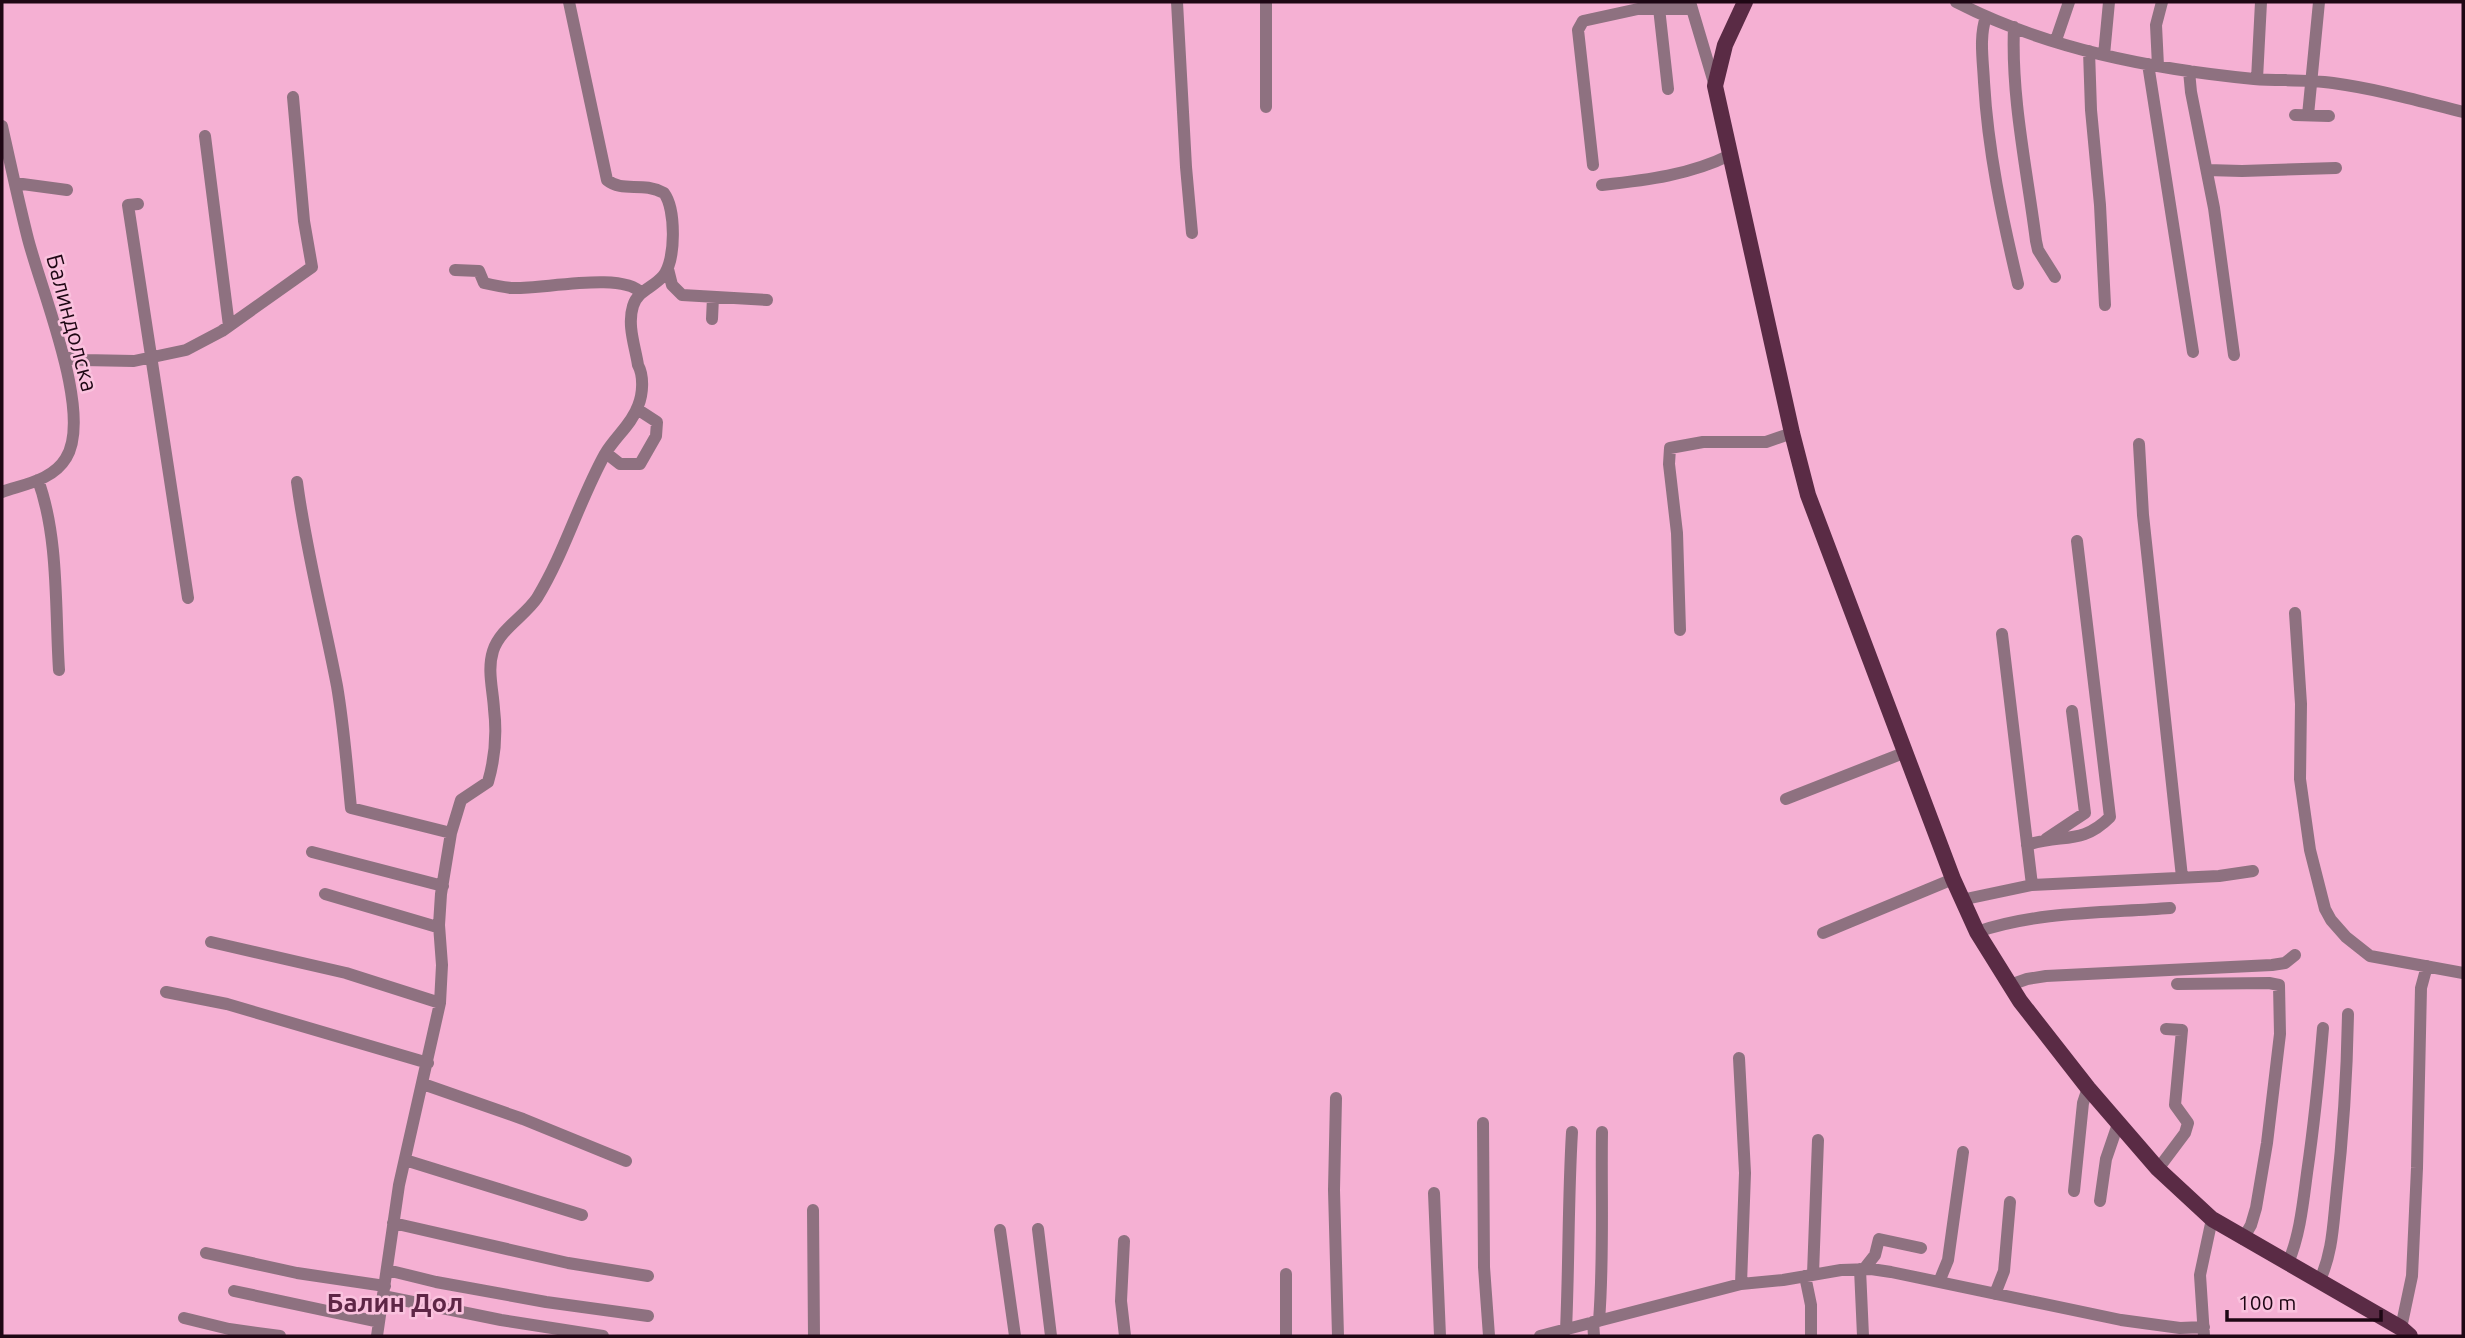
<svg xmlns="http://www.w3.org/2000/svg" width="2465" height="1338" font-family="Ubuntu,sans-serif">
<rect width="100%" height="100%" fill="#f5b0d3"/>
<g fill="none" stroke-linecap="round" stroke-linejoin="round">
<path stroke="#8e7180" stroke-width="12" d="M 1177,2 L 1186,167 L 1192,233
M 1266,2 L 1266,107
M 1690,2 L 1715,86
M 1956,2 C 2047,49 2152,69 2254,79 C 2280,81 2307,79 2333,83 C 2377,89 2420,101 2463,112
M 1659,8 L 1668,89
M 1986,17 C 1979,37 1983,60 1984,82 C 1988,151 2002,217 2018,284
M 2014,27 C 2011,98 2027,170 2036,241 L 2038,250 L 2055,277
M 2056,40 L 2069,2
M 2089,51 L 2091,110 L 2100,205 L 2105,305
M 2104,55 L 2109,2
M 2148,64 L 2193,352
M 2158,66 L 2156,25 L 2162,2
M 2189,71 L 2191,92 L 2214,208 L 2234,355
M 2257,79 L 2261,2
M 2295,115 L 2329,116
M 2308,115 L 2319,2
M 2,126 C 10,162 18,199 27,235 C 39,286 94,413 66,458 C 53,480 25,484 2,492
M 205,136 L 229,326
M 1593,165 L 1578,30 L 1583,21 L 1638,9 L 1692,9
M 2207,170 L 2242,171 L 2336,168
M 15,183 L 67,190
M 1602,185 C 1647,180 1690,175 1730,155
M 138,204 L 128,205 L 188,598
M 668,269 L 672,285 L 682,295 L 767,300
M 455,270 L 479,271 L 484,283 C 493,285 502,287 511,288 C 539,290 623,271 641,293
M 712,319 L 713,297
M 64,357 L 83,360 L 134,361 L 186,350 L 222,331 L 312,267 L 304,221 L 293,97
M 2139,444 L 2143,515 L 2182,877
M 606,453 L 620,464 L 640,464 L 656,436 L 657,422 L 637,409
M 38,480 C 59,537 55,610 59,670
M 297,482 C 306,551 324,618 337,686 C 344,727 347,768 351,808 L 451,833
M 2295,613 L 2301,704 L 2300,779 L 2310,850 L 2325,909 L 2331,920 L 2346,937 L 2370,956 L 2463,973
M 1680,630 L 1677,533 L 1669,464 L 1670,448 L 1703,442 L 1766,442 L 1792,433
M 2002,634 L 2032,885
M 1786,799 L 1906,752
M 2046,839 L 2085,813 L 2072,711
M 2027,845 C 2062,833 2081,846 2110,817 L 2077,541
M 312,852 L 443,886
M 325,894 L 427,924 L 437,927 L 439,925
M 1961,900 L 2032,885 L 2219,876 L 2253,871
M 1977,932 C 2038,911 2106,913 2170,908
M 1823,933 L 1953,879
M 211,942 L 346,973 L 440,1003
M 2177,984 L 2269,983 L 2279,985 L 2280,1034 L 2267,1143 L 2256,1208 L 2251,1225 L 2243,1239
M 2010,985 L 2027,979 L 2046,976 L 2272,965 L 2285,963 L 2295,955
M 166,992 L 227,1004 L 428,1063
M 1739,1058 L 1745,1173 L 1741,1284
M 423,1084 L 523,1119 L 626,1161
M 1336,1098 L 1334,1190 L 1338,1336
M 1483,1123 L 1484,1267 L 1489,1336
M 405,1160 L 582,1215
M 2158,1169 L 2185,1133 L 2188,1123 L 2175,1105 L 2182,1030 L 2166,1029
M 2074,1191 L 2083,1103 L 2088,1088
M 1434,1193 L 1440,1336
M 2100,1201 L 2106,1159 L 2118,1124
M 813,1210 L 814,1336
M 393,1223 L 568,1263 L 648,1276
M 1038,1229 L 1051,1336
M 1000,1230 L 1015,1336
M 1124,1241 L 1121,1301 L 1125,1336
M 206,1253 L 297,1273 L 385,1286
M 2288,1263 C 2300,1235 2303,1203 2307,1173 C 2314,1125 2319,1076 2323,1028
M 1860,1269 L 1863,1336
M 1864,1269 L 1875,1255 L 1879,1239 L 1921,1248
M 387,1270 L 436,1282 L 546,1302 L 648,1316
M 1286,1274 L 1286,1336
M 1813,1274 L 1818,1140
M 1805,1276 L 1811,1305 L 1811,1336
M 1939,1282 L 1948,1260 L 1963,1152
M 2319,1282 C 2332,1255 2333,1227 2336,1198 C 2343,1136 2347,1076 2348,1014
M 234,1291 L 379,1322
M 1995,1294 L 2004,1271 L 2010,1202
M 383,1296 L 501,1320 L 603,1336
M 184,1318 L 229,1329 L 280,1336
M 1599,1321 C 1604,1258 1601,1195 1602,1132
M 1593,1322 L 1594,1336
M 2401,1328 L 2412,1276 L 2417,1168 L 2421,988 L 2427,966
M 1566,1330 C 1569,1264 1568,1198 1572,1132
M 377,1336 L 399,1185 L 440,1003 L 442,965 L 439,925 L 441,894 L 451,833 L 461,800 L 488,782 C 495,758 497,734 494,709 C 493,690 487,670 493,651 C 500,629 525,616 537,598 C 565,552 579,501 605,454 C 615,437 632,424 638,406 C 643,394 644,376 638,365 C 635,346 627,325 633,306 C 638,290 653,288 663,276 C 676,261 676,209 664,193 C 642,181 623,193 607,180 L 569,2
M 1540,1336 L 1741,1284 L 1783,1280 L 1841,1270 L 1871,1269 L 1891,1272 L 2121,1320 L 2180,1328 L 2204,1327
M 2204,1336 L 2200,1275 L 2212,1219"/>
<path stroke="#5a2b45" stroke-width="16" d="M 1745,2 L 1725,45 L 1715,86 L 1792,433 L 1808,495 L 1953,879 L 1977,932 L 2020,1001 L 2088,1088 L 2158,1169 L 2212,1219 L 2401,1328 L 2410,1336"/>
</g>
<g text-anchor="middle" stroke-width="5" stroke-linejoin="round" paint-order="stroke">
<g font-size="23" fill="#1e0714" stroke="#fac2de">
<text transform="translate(72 323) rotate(75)" y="8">Балиндолска</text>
</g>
<g font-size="26" font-weight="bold" fill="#5e2646" stroke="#fac2de">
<text x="395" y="1312">Балин Дол</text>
</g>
</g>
<rect width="2465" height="1338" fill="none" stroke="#1e0714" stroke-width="7"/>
<path d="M2227 1310v10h154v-10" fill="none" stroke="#1e0714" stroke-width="3.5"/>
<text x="2238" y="1310" font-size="21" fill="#1e0714" stroke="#fac2de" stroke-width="5" paint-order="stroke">100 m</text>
</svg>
